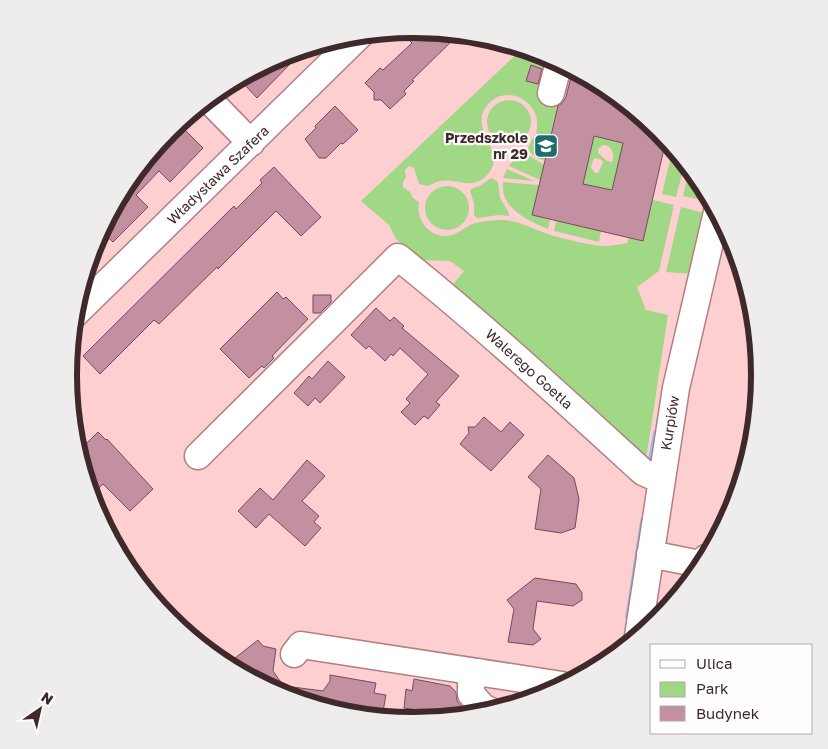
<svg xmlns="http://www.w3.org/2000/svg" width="828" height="749" font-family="'Golos Text',sans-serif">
<rect width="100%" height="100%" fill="#fdcfd0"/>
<path fill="#a1d886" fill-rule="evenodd" d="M 523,48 L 547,55 L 555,60 L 559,100 L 550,137 L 536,133 C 545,103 505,80 486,107 C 468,132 511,154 485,177 C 471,190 456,178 441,181 C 436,181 432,185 427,186 L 419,184 L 414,168 L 409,166 L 405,170 L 406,177 L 403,182 L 403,187 L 410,192 L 413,198 L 419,202 C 416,216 424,230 438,235 C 452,239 459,231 470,225 C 479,221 494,220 504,220 C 520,221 533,229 548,234 C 558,238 595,246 604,246 C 612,246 620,244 627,243 L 629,238 L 643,241 L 653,200 L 674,205 L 659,271 L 637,287 L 646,310 L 668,315 L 646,460 L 450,288 L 464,271 L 450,261 L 419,260 L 396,239 L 389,225 L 361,201 ZM 531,66 L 541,69 L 537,84 L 526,81 Z
M487 122a22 22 0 1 1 44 0a22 22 0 1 1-44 0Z
M 594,136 L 623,143 L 612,190 L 591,186 L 590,188 L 582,186 ZM 603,145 C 611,145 616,154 612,162 L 607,161 L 598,153 L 598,149 ZM 595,158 L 602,160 L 603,163 L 598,173 L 595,173 L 591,168 L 593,160 Z
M 533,138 L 549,143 L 545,160 L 539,159 L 527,150 Z
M 673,147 L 685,162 L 676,197 L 662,194 Z
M 525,153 L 544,165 L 540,180 L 509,166 L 516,157 Z
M 690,168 L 702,183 L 707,192 L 705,199 L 702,200 L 683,196 Z
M 507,169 L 534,181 L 503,178 Z
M 491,178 L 498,182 L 500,198 L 509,213 L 509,216 L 499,215 L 477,218 L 474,215 L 474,203 L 470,191 L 471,189 L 481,185 Z
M 503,182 L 539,185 L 532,215 L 550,220 L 548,229 C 528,220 500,209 503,182 Z
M425 208a22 22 0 1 1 44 0a22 22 0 1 1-44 0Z
M 681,207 L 708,214 L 694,274 L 666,272 Z
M 556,221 L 601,231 L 599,242 L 554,231 Z"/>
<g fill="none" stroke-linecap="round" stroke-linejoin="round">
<path stroke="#8fbefd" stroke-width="5.5" d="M 650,463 L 656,433
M 628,617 L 643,520
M 623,648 L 625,639"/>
</g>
<path fill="#c390a2" stroke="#774a5b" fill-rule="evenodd" d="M 416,29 L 460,33 L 412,80 L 414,81 L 404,91 L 406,94 L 390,109 L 381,100 L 374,100 L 374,92 L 365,83 L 380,68 L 383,70 L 412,43 L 407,38 Z
M 282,55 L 290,64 L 257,98 L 243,83 L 243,76 Z
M 531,65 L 542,69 L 538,84 L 526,81 Z
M 573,69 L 606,87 L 659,130 L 666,140 L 643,241 L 532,215 L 558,106 L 562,103 L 566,97 ZM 594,136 L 623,143 L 612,190 L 583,184 Z
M 335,106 L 358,130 L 343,144 L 341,143 L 326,158 L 319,158 L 305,139 L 316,128 L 315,126 Z
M 178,123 L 203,148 L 170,182 L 159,171 L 136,195 L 148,207 L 113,242 L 101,231 L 127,182 L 167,133 Z
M 274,167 L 321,217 L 301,236 L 276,211 L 218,269 L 217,267 L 159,324 L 154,320 L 100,374 L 83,356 L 234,206 L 236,209 L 262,183 L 260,180 Z
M 277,292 L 283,299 L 286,297 L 308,319 L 272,356 L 274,358 L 264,368 L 262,366 L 249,378 L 220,349 Z
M 313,295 L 331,295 L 331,302 L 320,313 L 313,313 Z
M 376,308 L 390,321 L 394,317 L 404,326 L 402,328 L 459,376 L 436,402 L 440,405 L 428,419 L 424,416 L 415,425 L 401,412 L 410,403 L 406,399 L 428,374 L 400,348 L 393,356 L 391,354 L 385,361 L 369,346 L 366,349 L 351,335 Z
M 328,361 L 345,377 L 320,403 L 315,398 L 308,406 L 294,393 L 309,376 L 312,379 Z
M 484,417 L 501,432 L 510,422 L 524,435 L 491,471 L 460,444 L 469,433 L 468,427 L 475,427 Z
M 98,432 L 106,440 L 107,439 L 153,489 L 130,511 L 103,484 L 99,488 L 85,474 L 78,452 Z
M 548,455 L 574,478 L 579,499 L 575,528 L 561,533 L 535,529 L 541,489 L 528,477 Z
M 307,460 L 325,476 L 302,501 L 319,516 L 314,522 L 321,528 L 305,546 L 269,514 L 256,528 L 238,511 L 260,488 L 273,500 Z
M 535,578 L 576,584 L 582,593 L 582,600 L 573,606 L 537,601 L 533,629 L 541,639 L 533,645 L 508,642 L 514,609 L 507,600 Z
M 258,640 L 263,646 L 276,649 L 273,671 L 285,688 L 285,686 L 323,691 L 330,681 L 330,675 L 376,683 L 374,693 L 386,695 L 382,717 L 346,714 L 281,694 L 237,670 L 230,662 Z
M 414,679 L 450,686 L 456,692 L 457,701 L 468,715 L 441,718 L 438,713 L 404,708 L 406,689 L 412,691 Z"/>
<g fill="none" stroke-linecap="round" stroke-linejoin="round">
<defs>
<path id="minor" d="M 551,93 L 559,62
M 208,99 L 251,143
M 74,315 L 361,34
M 198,456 L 398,257 C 483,325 563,399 643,472 L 661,480
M 650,554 L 700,564 L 706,558
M 638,636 L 676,388 L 717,212
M 294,654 L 301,645 L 562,685
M 479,672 L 471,682 L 471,694 L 484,708 L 491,711"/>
</defs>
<use href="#minor" stroke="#b37f81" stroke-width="29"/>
<use href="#minor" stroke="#fff" stroke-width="26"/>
</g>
<defs>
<symbol id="school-square" viewBox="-11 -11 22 22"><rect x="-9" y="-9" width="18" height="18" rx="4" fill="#206c6d" stroke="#fdfdfd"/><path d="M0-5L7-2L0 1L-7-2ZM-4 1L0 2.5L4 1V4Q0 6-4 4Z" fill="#fff"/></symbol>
</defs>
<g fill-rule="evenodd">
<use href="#school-square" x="532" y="132" width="28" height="28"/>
</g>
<g text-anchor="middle" stroke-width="4.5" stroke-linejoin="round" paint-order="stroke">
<g font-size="14" font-weight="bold" fill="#3f292a" stroke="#fdfdfd" text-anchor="end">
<text x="528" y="143">Przedszkole<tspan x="528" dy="16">nr 29</tspan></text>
</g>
<g font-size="14" fill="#3f292a" stroke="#fdfdfd">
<text transform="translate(218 175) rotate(-44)" y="5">Władysława Szafera</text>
<text transform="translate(529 369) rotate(42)" y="5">Walerego Goetla</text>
<text transform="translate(670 423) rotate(-81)" y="5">Kurpiów</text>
</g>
</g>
<path d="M0 0H828V749H0ZM77 375a337 337 0 1 1 674 0a337 337 0 1 1-674 0Z" fill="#eeecec" fill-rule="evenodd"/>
<path fill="none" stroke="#3f292a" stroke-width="6" d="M77 375a337 337 0 1 1 674 0a337 337 0 1 1-674 0Z"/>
<rect x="650" y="644" width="162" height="90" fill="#fdfdfd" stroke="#b1a8a9"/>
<rect x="660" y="660" width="25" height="8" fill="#ffffff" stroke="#b1a8a9"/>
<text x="696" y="669" font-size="15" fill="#3f292a">Ulica</text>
<rect x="660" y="682" width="25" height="15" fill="#a1d886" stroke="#b1a8a9"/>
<text x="696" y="694" font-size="15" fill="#3f292a">Park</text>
<rect x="660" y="706" width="25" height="15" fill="#c390a2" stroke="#b1a8a9"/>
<text x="696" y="719" font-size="15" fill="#3f292a">Budynek</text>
<g transform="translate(40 709) rotate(34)" stroke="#fdfdfd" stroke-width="4" paint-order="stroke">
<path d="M0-4L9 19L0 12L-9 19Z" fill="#3f292a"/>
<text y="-8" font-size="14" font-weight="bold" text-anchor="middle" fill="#3f292a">N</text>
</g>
</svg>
